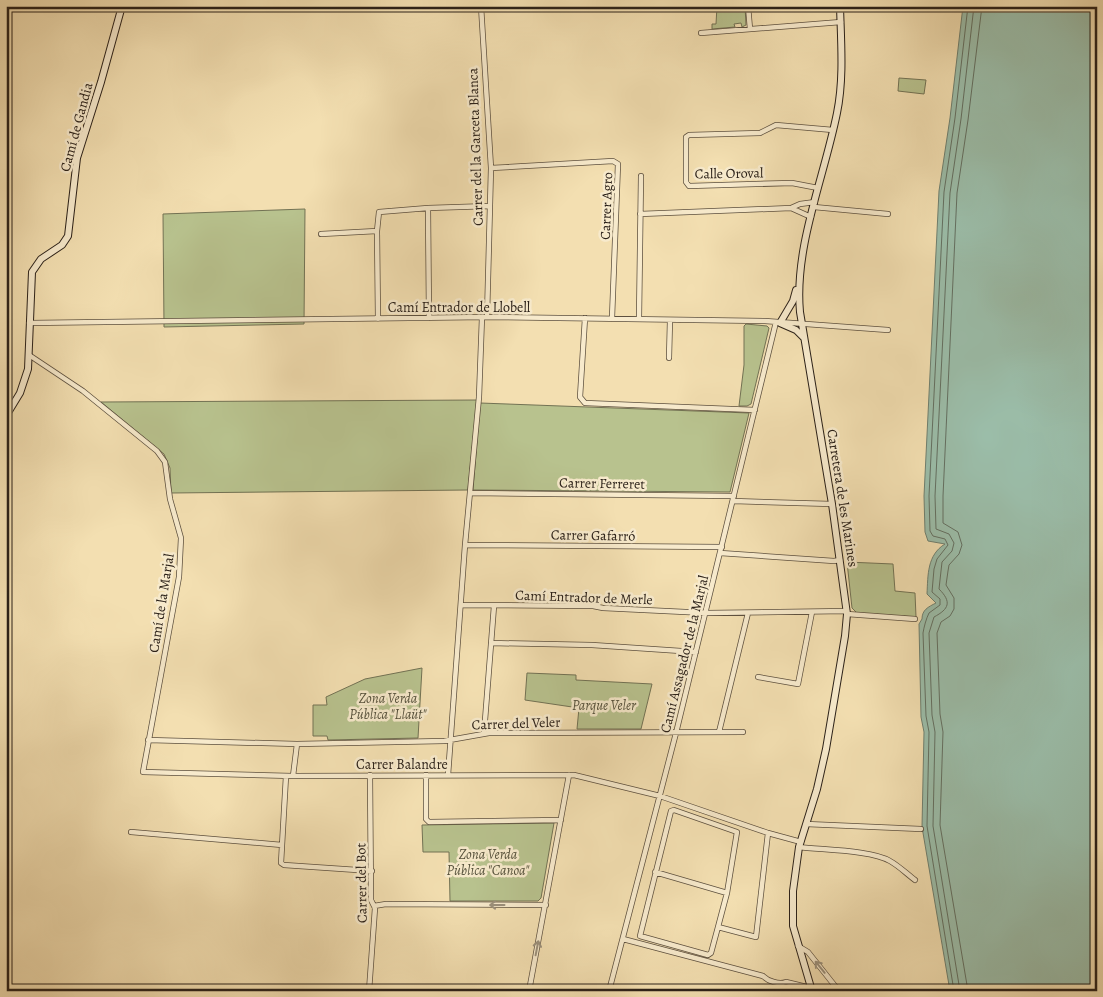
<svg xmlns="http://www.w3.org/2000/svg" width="1103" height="997" font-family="Alegreya,serif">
<rect width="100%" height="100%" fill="#f3dfb1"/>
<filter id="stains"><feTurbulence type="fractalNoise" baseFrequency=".004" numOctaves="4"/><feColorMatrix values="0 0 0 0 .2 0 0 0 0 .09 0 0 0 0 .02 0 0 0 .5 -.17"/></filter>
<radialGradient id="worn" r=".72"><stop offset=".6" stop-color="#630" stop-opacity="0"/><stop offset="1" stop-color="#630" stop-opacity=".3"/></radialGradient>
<path fill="#b8c28e" stroke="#727254" d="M 717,6 L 745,6 L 746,25 L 742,27 L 741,23 L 734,24 L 735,27 L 712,29 L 712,24 L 716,24 Z
M 899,78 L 926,80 L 924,94 L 898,91 Z
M 305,209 L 304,324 L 164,327 L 163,214 Z
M 746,324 L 767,326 L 769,328 L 751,404 L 747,406 L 739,406 L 744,365 L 744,326 Z
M 477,400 L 468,490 L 171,493 L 170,468 L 164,454 L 101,402 Z
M 480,403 L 749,413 L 730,492 L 473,490 Z
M 847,562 L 893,564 L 895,591 L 915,593 L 916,617 L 857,613 L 852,608 Z
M 422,668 L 418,738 L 328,740 L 327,736 L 313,736 L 313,705 L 327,705 L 326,697 L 365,679 Z
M 527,673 L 576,675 L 576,680 L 652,684 L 641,729 L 577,729 L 579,708 L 525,700 Z
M 554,823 L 541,898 L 538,901 L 450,901 L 449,852 L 423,852 L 422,825 Z"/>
<path fill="#9bbda9" stroke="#6e7f6f" d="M 963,6 L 1097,6 L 1097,991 L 950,991 L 922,827 L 924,732 L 921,717 L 919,624 L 922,619 C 922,610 928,607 936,603 L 927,594 C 928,575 927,555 945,544 L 928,541 L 925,532 L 924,496 L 939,191 L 950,118 Z"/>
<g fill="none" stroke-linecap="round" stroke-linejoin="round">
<path stroke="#636f61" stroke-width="1" d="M 954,991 L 927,826 L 929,732 L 926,716 L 923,633 C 924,627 926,619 929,613 L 940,605 L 940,599 L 932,592 L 934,569 L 937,559 L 948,545 L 945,539 L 933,536 L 930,531 L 929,496 L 944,192 L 955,118 L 968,6
M 960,991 L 933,826 L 935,732 L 932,715 L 929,633 L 934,617 C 949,609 952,602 939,589 L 942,562 L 952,551 L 954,543 L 949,534 L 936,529 L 935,496 L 950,193 L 961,119 L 974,6
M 968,991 L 940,825 L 943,732 L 940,714 L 937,633 L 941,622 L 950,616 L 954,609 L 954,598 L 946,585 L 948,571 L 949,565 L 959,554 L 962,545 L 958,532 L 943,523 L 943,496 L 957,193 L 968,120 L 982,6"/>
<defs>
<path id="minor" d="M 481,6 L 491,168 L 487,317
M 748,6 L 750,29
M 701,33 L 841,22
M 491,168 L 613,161 L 618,164 L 612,318
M 818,188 L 792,183 L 689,186 L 686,182 L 686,137 L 689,135 L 760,133 L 776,125 L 833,130
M 814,207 L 888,214
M 428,208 L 429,318
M 791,208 L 811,217
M 640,214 L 791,208 L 800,204 L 815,202
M 321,234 L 377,231
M 585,318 L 580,397 L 585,403 L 755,410
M 378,319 L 377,231 L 379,212 L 428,208 L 490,206
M 639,319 L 641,176
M 29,323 L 487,317 L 765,321 L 888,330
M 29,355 L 83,391 L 157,451 L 165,462 L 170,499 L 181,538 L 179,577 L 143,772 L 293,776 L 574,775 L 660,796 L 768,833 L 801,842
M 669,358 L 670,320
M 471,493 L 734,496
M 733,501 L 832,504
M 465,545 L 722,547
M 720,553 L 834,561 L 840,560
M 462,605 L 593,606 L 603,608 L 706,613 L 847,611
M 847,614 L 915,619
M 491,643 L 592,645 L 696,652
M 758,677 L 798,684 L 812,612
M 719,732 L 748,613
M 484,733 L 494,606
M 148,740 L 297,744 L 444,741 L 489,733 L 743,732
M 426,775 L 426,819 L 429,822 L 561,820
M 448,775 L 465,545 L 479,397 L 482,317
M 286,776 L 281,863 L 284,865 L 372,871
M 293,776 L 297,744
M 806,824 L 921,829
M 131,832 L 282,845
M 799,847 C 822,850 872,850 890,861 C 899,866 907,874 915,880
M 655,872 L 727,893
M 374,906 L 386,904 L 546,905
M 718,927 L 711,953 L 708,955 L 640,936 L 671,811 L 674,810 L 737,832 L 727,893 L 718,927 L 756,937 L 768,833
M 623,939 L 763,976 C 768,981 779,985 786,982 L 811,988
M 798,946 L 808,952 L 839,991
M 369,991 L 375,908 L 371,900 L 370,775
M 529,991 L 569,775
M 609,991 L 676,733 L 776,322"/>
<path id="secondary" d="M 796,290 L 793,301 L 780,323 L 796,330 L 804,338
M 6,416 L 20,393 L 28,369 L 32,272 L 41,259 L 62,245 L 68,236 L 77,158 L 101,82 L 122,6
M 812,991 L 793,926 L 793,891 L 799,847 L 817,789 L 826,749 L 845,636 L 847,614 L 832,504 L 800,312 C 794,247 824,178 837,113 C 844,79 841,42 840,6"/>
</defs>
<use href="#minor" stroke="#5d503f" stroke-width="6"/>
<use href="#secondary" stroke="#2b2119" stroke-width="8"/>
<use href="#minor" stroke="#f7eacc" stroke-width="4.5"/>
<use href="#secondary" stroke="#f7eacc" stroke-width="6"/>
</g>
<defs><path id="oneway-shaft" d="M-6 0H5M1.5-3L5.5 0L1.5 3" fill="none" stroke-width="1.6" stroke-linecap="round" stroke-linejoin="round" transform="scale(1.25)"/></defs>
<g stroke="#9b907b">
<use href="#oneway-shaft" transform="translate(497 905) rotate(180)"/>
<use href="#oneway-shaft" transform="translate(537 948) rotate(-79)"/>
<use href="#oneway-shaft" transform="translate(820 967) rotate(-129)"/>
</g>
<g text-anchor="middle" stroke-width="5" stroke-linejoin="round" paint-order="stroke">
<g font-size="14" fill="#2b2119" stroke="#f7eacc">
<text transform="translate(76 127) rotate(-75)" y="5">Camí de Gandia</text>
<text transform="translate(475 147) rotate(-92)" y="5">Carrer del la Garceta Blanca</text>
<text transform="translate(729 173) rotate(-1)" y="5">Calle Oroval</text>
<text transform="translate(606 206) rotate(-88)" y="5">Carrer Agro</text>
<text x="459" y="312">Camí Entrador de Llobell</text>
<text transform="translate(602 483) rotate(1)" y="5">Carrer Ferreret</text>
<text transform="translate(843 498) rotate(81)" y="5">Carretera de les Marines</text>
<text transform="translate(593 535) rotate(1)" y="5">Carrer Gafarró</text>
<text transform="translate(584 597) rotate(2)" y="5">Camí Entrador de Merle</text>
<text transform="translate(161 603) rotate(-81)" y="5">Camí de la Marjal</text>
<text transform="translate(684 654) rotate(-76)" y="5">Camí Assagador de la Marjal</text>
<text transform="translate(516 723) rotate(-2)" y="5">Carrer del Veler</text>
<text x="402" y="769">Carrer Balandre</text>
<text transform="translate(361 883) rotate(-91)" y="5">Carrer del Bot</text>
</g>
<g font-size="14" font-style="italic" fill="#55513c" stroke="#f7eacc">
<text x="388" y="703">Zona Verda<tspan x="388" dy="16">Pública "Llaüt"</tspan></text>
<text x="604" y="710">Parque Veler</text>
<text x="488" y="859">Zona Verda<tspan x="488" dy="16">Pública "Canoa"</tspan></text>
</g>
</g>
<rect width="1103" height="997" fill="none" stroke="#f3dfb1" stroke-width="25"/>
<rect x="8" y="8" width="1088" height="982" fill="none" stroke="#2b2119" stroke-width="2.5"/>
<rect x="12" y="12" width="1078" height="972" fill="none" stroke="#2b2119"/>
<rect width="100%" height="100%" filter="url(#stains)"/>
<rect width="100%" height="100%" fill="url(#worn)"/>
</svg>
